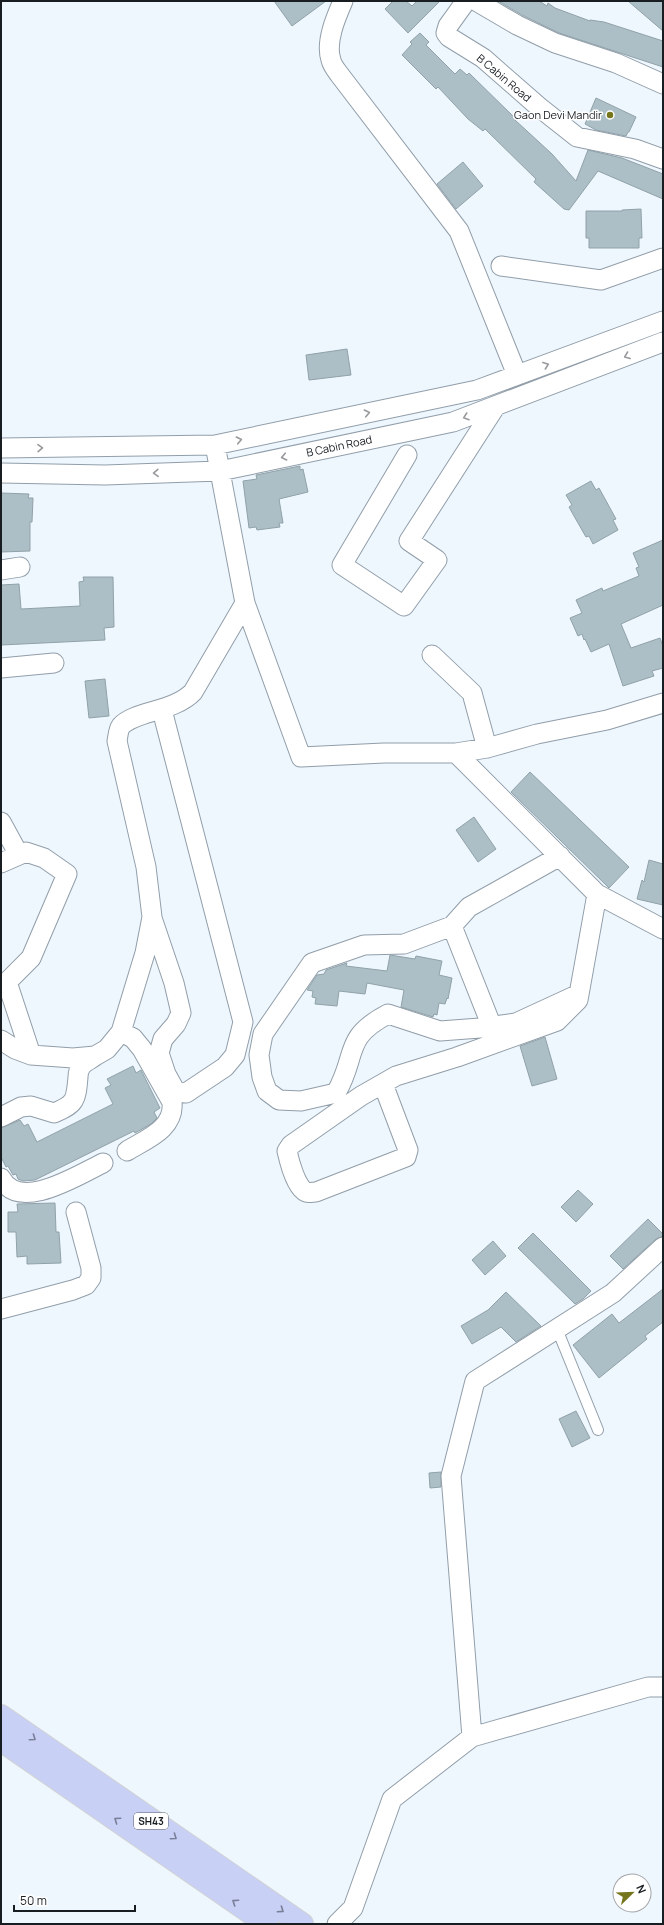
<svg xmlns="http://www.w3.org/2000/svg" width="664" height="1925" font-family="Manrope,sans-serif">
<rect width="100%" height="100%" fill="#eef6fe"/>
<path fill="#adbfc6" stroke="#90a2a8" d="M 274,1 L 326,1 L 292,26 Z
M 393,1 L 406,1 L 412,6 L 417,1 L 440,1 L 408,33 L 385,9 Z
M 498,1 L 539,1 L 547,6 L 548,3 L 555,8 L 590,21 L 590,20 L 604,22 L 663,41 L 663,67 L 559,33 L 522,15 Z
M 628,1 L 663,1 L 663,31 Z
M 420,33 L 429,42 L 426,45 L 455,74 L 460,69 L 467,75 L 469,73 L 516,119 L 515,120 L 552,154 L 576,181 L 588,150 L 622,158 L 663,174 L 663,199 L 598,171 L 569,210 L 564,209 L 534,182 L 536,179 L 485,129 L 483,131 L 468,119 L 438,87 L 436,89 L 402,55 L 412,44 L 410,42 Z
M 596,98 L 636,117 L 629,132 L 628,132 L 626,136 L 596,130 L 585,124 Z
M 463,162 L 483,186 L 456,209 L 437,184 Z
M 641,209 L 642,238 L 639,238 L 639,248 L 589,248 L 589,238 L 586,238 L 586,211 L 622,211 L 622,210 Z
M 347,349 L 351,375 L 309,380 L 306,355 Z
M 300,466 L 300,470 L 303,469 L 308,492 L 279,499 L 283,523 L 279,523 L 280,527 L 257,530 L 256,527 L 249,528 L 243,481 L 257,479 L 256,475 Z
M 591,481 L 596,490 L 599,488 L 616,519 L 613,520 L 618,530 L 593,544 L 589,536 L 586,537 L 574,516 L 569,507 L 572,505 L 566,495 Z
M 1,493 L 29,494 L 28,498 L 33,498 L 32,522 L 30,522 L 30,551 L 1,552 Z
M 663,540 L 663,605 L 621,624 L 631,648 L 660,638 L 663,646 L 663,668 L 652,671 L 654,676 L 623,686 L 609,644 L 591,652 L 585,639 L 584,640 L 582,634 L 578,636 L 570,618 L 582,613 L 576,600 L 602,588 L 603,591 L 639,576 L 636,568 L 639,567 L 633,553 Z
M 83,577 L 113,577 L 114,627 L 104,628 L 105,640 L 1,645 L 1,585 L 19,584 L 21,609 L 80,606 L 79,582 L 84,581 Z
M 105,679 L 109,716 L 89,718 L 85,681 Z
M 530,772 L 629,867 L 609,888 L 511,792 Z
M 474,817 L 496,849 L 478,862 L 456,830 Z
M 649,860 L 663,864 L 663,905 L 637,899 L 642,880 L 644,882 Z
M 390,955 L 415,959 L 416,956 L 442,961 L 439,975 L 452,978 L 448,999 L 447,998 L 445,1004 L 439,1003 L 437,1015 L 434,1014 L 433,1017 L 401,1007 L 404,990 L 367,983 L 365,994 L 339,991 L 337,1006 L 315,1004 L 316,998 L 312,997 L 313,991 L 307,990 L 317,975 L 324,974 L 326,970 L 347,963 L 346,966 L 387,971 Z
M 545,1037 L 557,1079 L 532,1086 L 520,1046 Z
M 133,1066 L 136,1073 L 141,1070 L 160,1108 L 154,1112 L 157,1118 L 151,1124 L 135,1133 L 134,1131 L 35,1180 L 23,1181 L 18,1179 L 16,1174 L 13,1175 L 8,1166 L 6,1167 L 1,1157 L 1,1128 L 20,1120 L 24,1126 L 28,1124 L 37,1142 L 113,1104 L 105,1088 L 111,1085 L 107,1079 Z
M 578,1190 L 593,1204 L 576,1222 L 561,1207 Z
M 55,1203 L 56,1232 L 59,1232 L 61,1263 L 27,1264 L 27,1256 L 17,1257 L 16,1232 L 8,1232 L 8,1212 L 18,1212 L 17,1204 Z
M 648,1219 L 663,1234 L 663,1236 L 656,1239 L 623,1269 L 610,1256 Z
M 533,1233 L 591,1291 L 583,1299 L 575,1304 L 518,1248 Z
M 493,1241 L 506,1256 L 485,1275 L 472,1260 Z
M 663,1289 L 663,1322 L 645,1336 L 647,1339 L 599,1378 L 573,1345 L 612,1314 L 619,1323 Z
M 506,1292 L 541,1326 L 516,1342 L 501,1327 L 472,1344 L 461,1326 L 488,1310 Z
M 576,1411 L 590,1438 L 572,1447 L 559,1419 Z
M 441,1472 L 441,1487 L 430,1488 L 429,1473 Z"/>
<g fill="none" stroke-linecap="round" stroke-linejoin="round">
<defs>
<path id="lane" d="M 557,1329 L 598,1430"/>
<path id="street" d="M 343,1 C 336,17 325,42 331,60 C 332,65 336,70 339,74 L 459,231 L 517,375
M 466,1 L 448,26 L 446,33 L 449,37 L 483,58 L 539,107 L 577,137 L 635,149 L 663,159
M 476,1 L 517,25 L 555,43 L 616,63 L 663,84
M 501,266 L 601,280 L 663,258
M 215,445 L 245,603 L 301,757 L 384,753 L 456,753 L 487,748 L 537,734 L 607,720 L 663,703
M 1,448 L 215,445 L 477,390 L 663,321
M 407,455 L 342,565 L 404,606 L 437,560 L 409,541 L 495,407
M 1,473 L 105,475 L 220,471 L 453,422 L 663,342
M 1,570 L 20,567
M 432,655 L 472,693 L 487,748
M 1,668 L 54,663
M 456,753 L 597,894 L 663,929
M 1,822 L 19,855
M 560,856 L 469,907 L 452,926 L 404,944 L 364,945 L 312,963 L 263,1034 L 259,1055 L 262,1077 L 267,1091 L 279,1100 L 301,1101 L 336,1093 C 358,1055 342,1038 388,1014 L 440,1031 L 480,1028 L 516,1023 L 579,994
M 1,863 L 26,852 L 44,858 L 67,874 L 31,958 L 7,982 L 31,1055
M 152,918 L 174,983 L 181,1013 L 176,1024 L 163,1039 L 159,1053 L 166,1074 L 176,1092 L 186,1093 L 225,1067 L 235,1055 L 243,1022 L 162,710
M 452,926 L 492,1027
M 121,1032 L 133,1038 L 142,1049 L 172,1102 C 175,1129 146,1139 127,1151
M 1,1040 L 15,1049 L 31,1055 L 73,1058 L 95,1056 L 107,1049 L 121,1032 L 145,953 L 152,917 L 146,867 L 117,741 C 118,737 118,730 121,726 C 134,711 174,712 193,692 L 245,603
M 383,1084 L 408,1150 L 406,1157 L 316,1192 C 313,1192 309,1193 306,1192 C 296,1188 289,1160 287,1151 L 291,1145 L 361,1096 L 396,1076 L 457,1057 L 557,1021 L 578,1000 L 597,894
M 1,1117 L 21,1107 L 31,1106 L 54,1113 C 76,1104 76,1100 78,1077 C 78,1073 79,1069 82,1065 C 85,1062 91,1059 95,1056
M 1,1178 C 19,1213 78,1175 103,1163
M 1,1309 L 73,1290 L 86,1285 L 91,1278 L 91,1268 L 76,1212
M 472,1737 L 648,1687 L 663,1687
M 337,1924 L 353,1908 L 392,1799 L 472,1737 L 451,1476 L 475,1381 L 613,1293 L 663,1247"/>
<path id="primary" d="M 1,1716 L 302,1924
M 1,1740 L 267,1924"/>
</defs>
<use href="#lane" stroke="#919ea9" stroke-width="12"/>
<use href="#street" stroke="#919ea9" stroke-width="21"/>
<use href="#primary" stroke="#d1d2d3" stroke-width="24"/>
<use href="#lane" stroke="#fff" stroke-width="10"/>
<use href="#street" stroke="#fff" stroke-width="19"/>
<use href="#primary" stroke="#c8d0f6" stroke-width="22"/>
</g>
<defs><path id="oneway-chevron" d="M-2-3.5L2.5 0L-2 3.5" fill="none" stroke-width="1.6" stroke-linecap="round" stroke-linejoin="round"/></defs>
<g stroke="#97999c">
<use href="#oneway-chevron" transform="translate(627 356) rotate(159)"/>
<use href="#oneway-chevron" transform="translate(546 365) rotate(-20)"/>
<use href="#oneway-chevron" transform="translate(367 413) rotate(-12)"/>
<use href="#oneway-chevron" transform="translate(466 417) rotate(161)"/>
<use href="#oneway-chevron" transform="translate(239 440) rotate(-12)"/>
<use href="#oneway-chevron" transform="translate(40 448) rotate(-1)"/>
<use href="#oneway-chevron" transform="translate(284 457) rotate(168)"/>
<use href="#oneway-chevron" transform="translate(156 473) rotate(178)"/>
</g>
<g stroke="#797f97">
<use href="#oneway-chevron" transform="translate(33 1738) rotate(35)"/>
<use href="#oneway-chevron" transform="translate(117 1820) rotate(-145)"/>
<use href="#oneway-chevron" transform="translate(174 1837) rotate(35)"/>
<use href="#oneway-chevron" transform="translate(235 1902) rotate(-146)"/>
<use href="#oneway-chevron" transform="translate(281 1910) rotate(34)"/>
</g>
<circle fill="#75751b" stroke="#fff" stroke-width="1.5" cx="610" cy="115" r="4"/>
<g text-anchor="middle" stroke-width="3" stroke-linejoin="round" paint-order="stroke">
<rect fill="#fff" stroke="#5d6164" stroke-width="1" x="134" y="1813" width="34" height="16" rx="3"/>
<g font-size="10" font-weight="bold" fill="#181d22">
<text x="151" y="1825">SH43</text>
</g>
<g font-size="11" fill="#181d22" stroke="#fff">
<text transform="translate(504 78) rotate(40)" y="4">B Cabin Road</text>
<text transform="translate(339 446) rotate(-12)" y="4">B Cabin Road</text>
</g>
<g font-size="11" fill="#181d22" stroke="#fff" text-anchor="end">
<text x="602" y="119">Gaon Devi Mandir</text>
</g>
</g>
<rect width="664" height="1925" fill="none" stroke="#181d22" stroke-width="4"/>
<g transform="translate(632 1893) rotate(67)"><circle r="19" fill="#ffffff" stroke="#a3a5a7"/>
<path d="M0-3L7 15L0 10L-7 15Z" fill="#75751b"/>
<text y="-6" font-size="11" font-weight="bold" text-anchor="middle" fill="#181d22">N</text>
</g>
<path d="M14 1905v6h121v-6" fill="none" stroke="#181d22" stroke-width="2"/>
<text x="20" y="1905" font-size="12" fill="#181d22" stroke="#ffffff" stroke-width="3" paint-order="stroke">50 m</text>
</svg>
